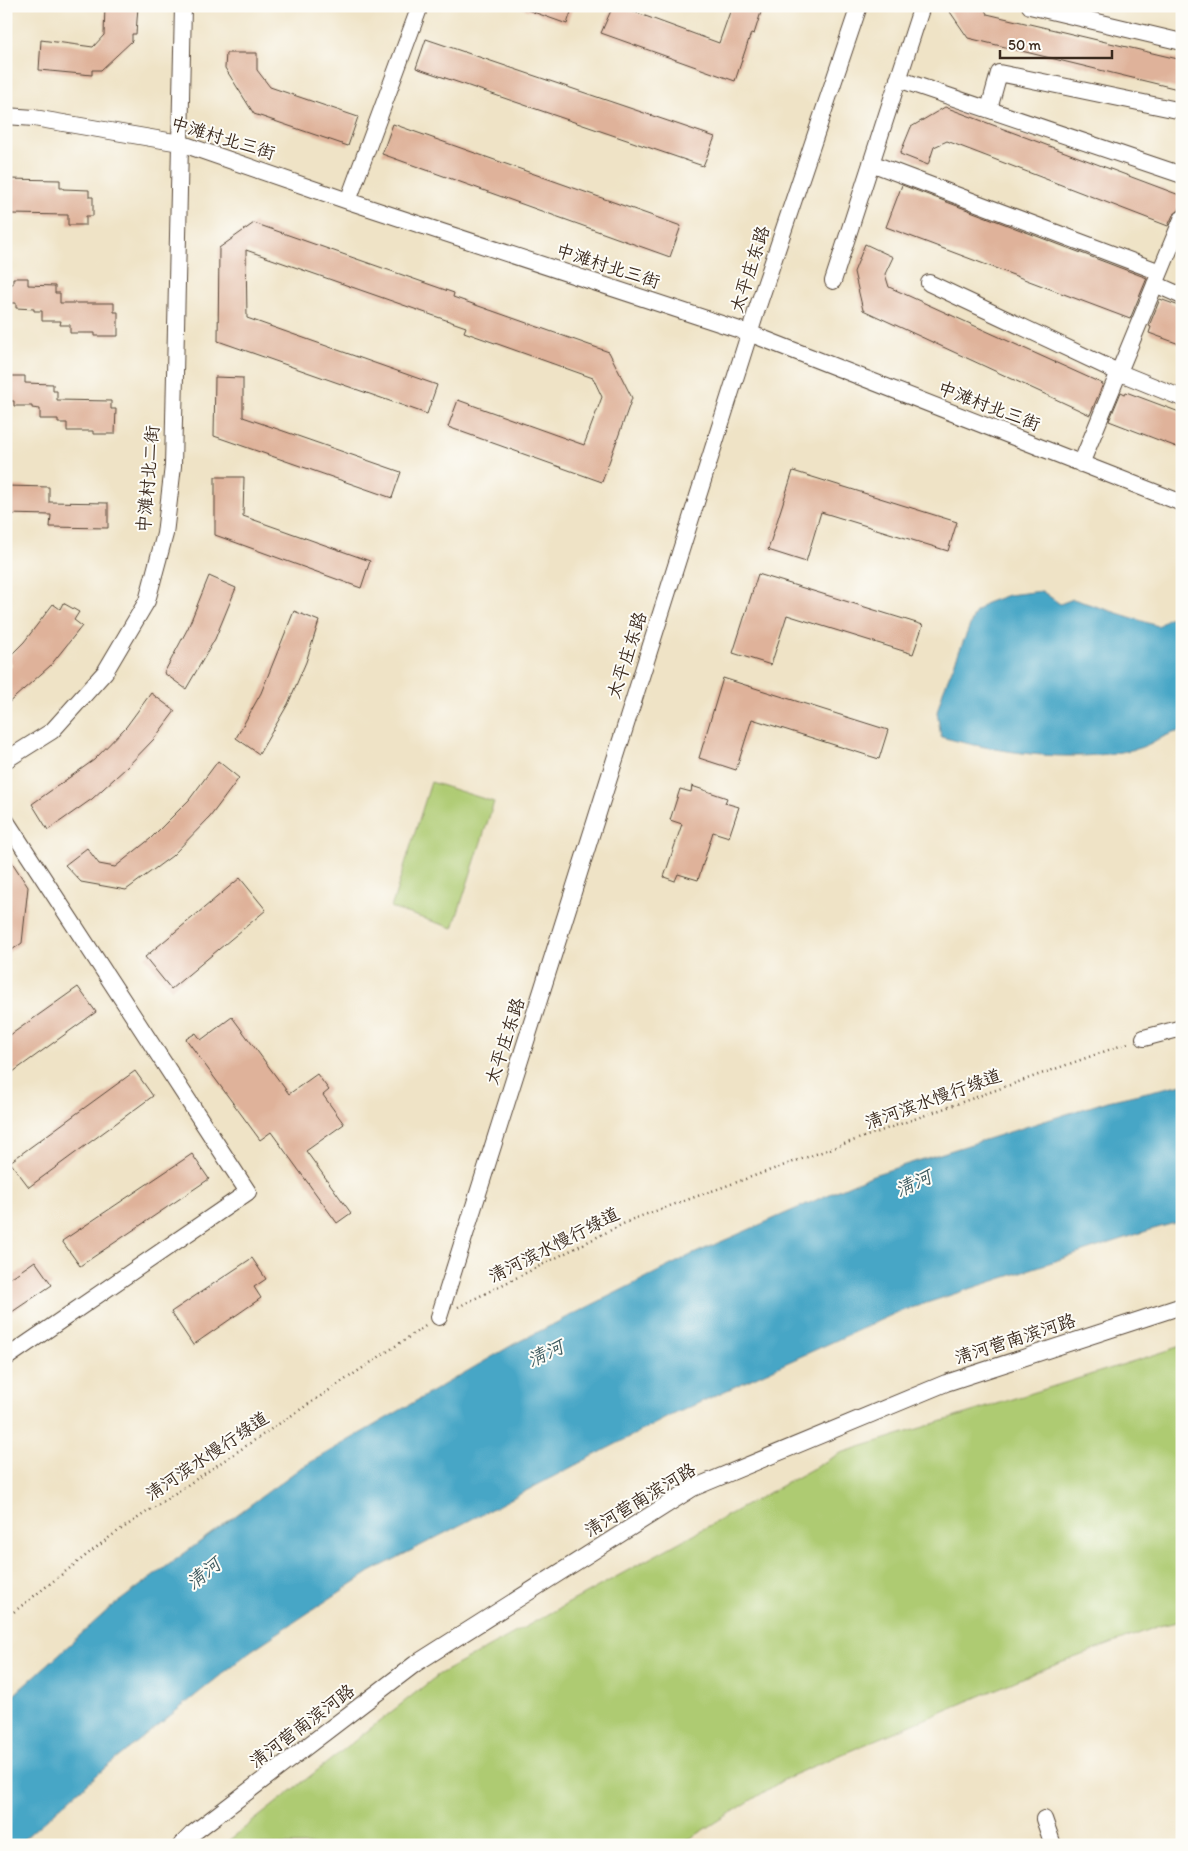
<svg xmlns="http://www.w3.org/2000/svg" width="1188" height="1851" font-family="Itim,'LXGW WenKai TC',sans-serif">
<rect width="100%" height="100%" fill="#fdfcf7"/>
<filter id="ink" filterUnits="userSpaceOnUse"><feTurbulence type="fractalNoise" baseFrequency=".02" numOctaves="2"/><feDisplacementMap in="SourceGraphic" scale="10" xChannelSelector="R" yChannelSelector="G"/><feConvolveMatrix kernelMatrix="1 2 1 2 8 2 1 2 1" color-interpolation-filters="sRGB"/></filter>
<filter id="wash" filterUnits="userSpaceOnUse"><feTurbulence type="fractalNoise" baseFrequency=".0096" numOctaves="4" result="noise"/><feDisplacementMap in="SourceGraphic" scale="20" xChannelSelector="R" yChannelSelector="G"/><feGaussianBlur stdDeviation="1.12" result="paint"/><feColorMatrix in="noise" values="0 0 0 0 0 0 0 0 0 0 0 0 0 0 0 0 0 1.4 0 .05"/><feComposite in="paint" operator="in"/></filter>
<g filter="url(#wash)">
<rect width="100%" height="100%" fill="#efe3c6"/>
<path fill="#aecb72" stroke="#747a48" d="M 431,782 L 494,802 L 453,928 L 391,908 Z
M 1182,1346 L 1182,1621 L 1159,1626 L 1039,1671 L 788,1777 L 680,1845 L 223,1845 L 438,1675 L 841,1453 Z"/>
<path fill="#47a6c6" stroke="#416872" d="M 1042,591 L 1060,604 L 1073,599 L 1158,626 L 1168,618 L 1182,616 L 1182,731 C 1165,733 1152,745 1136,749 C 1073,764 1002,753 941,737 L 937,712 L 943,691 L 975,613 L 986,603 L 1008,595 Z
M 1182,1084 L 1182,1221 L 1150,1230 L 896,1313 L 668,1417 L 370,1572 L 252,1650 L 105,1768 L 17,1845 L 6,1845 L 6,1702 L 110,1608 L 299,1469 L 514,1344 L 691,1255 L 873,1175 L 1108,1101 Z"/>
<g id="blocks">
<path fill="#dfb29a" d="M 105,6 L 138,6 L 136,34 L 132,34 L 132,41 L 101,70 L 92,70 L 92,75 L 39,70 L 41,40 L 93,47 L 104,35 Z
M 522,6 L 573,6 L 567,24 L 522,8 Z
M 613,6 L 618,6 L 719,43 L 732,6 L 763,6 L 754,34 L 751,33 L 735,81 L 601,33 Z
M 946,6 L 983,6 L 987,14 L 1182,60 L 1182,90 L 968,38 Z
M 426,39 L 715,137 L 703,166 L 416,68 Z
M 226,53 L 257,53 L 257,70 L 270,87 L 358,117 L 348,146 L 254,114 L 225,68 Z
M 945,107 L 1182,196 L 1182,204 L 1179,210 L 1173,215 L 1168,226 L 947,141 L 934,147 L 928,165 L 900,154 L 911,127 Z
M 393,124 L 681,226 L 670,257 L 382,154 Z
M 8,179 L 60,180 L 60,188 L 63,188 L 63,189 L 89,190 L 89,197 L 93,197 L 93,216 L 86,216 L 86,225 L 68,225 L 68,215 L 11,214 L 11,204 L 6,204 L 6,186 L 8,186 Z
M 902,185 L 1147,278 L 1130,319 L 886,227 Z
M 254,223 L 454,293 L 453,297 L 609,352 L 632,398 L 602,482 L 448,427 L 458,400 L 584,445 L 602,397 L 593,378 L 464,332 L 466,327 L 246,250 L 247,318 L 437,385 L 427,414 L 218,341 L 219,248 Z
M 865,244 L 893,257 L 885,274 L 889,287 L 1103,384 L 1090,415 L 863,310 L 854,272 Z
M 13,278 L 28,278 L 28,285 L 55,286 L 55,293 L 60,293 L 60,303 L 114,303 L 114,312 L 118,312 L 118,336 L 95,336 L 95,333 L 70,333 L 70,325 L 60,325 L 61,321 L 42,321 L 42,311 L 34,311 L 34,309 L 16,308 L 16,303 L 6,303 L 6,284 L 13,284 Z
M 1160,299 L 1182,307 L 1182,345 L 1149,333 L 1151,327 L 1149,326 Z
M 11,376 L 25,376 L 25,383 L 53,384 L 53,391 L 57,391 L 57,400 L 111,401 L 111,409 L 116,409 L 115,434 L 93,434 L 93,431 L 67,431 L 67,423 L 58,423 L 58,419 L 40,419 L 40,409 L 32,408 L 32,406 L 14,406 L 14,401 L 6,401 L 6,382 L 11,382 Z
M 215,377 L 243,378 L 243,417 L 401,472 L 392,498 L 214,436 Z
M 1121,392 L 1125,394 L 1126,392 L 1182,413 L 1182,449 L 1109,421 Z
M 793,471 L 957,522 L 948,551 L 821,512 L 806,562 L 768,550 Z
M 215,477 L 244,477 L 243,516 L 370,561 L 361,588 L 215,535 Z
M 6,486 L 49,487 L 49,502 L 108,503 L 108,528 L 50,527 L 51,515 L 6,514 Z
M 758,574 L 923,625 L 913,654 L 787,615 L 771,665 L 733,653 Z
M 209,576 L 236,588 L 215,639 L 186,689 L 164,673 L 188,628 Z
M 63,603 L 79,612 L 74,620 L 82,626 L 50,666 L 6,705 L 6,670 L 13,665 L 7,659 L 24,642 L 53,604 L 60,609 Z
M 294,611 L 319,621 L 306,662 L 288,704 L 259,754 L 236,738 L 261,693 Z
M 723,678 L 888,730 L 879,759 L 752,719 L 736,770 L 699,758 Z
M 151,693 L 175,711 L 154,739 L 126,768 L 92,799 L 48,830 L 32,804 L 94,760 L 126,727 Z
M 218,761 L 239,778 L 210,817 L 172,856 L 126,890 L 81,882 L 65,865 L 87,848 L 99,864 L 115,867 L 150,839 L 189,800 Z
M 692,786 L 727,798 L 725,803 L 739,807 L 729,837 L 713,832 L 698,880 L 678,874 L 675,881 L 664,877 L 682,824 L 670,820 L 680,789 L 691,792 Z
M 6,853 L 28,887 L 22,943 L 6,954 Z
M 240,878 L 266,910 L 171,989 L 145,957 Z
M 78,987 L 96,1012 L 6,1077 L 6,1038 Z
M 232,1017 L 289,1094 L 317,1074 L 329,1090 L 323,1095 L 344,1124 L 306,1151 L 351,1213 L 337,1223 L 271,1132 L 260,1140 L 186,1039 L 196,1033 L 201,1040 Z
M 135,1071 L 153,1096 L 29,1187 L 10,1162 Z
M 192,1154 L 209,1179 L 80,1266 L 62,1241 Z
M 252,1258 L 266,1279 L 254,1287 L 261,1298 L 193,1345 L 171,1312 Z
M 35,1261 L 52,1285 L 6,1316 L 6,1281 Z"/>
</g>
</g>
<g filter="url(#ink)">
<use href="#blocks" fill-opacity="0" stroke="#564637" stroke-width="1"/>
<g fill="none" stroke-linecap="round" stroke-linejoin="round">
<defs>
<path id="minor" d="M 1030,6 L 1182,42
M 898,79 L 1182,175
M 989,109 L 999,73 L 1182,111
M 6,116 L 34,118 L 180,143 L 348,201 L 749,333 L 1182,503
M 871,163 L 1160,272
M 348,201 L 420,6
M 833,281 L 922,6
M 929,283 L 1118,372 L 1182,398
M 1155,284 L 1182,296
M 1081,464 L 1182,219
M 6,760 L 52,731 L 105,672 L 147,601 L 165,534 L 173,466 L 183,6
M 6,821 L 248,1192 L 6,1358
M 1144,1038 L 1182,1028
M 439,1317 L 757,309 L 859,6
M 1044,1819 L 1053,1845
M 181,1845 L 192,1834 L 415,1664 L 693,1488 L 946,1383 L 1182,1306"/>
</defs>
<use href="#minor" stroke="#564637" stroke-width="18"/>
<path stroke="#564637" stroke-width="2.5" stroke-dasharray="1 4" stroke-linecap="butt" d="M 458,1307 L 633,1219 L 1131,1042
M 6,1618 L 111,1536 L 427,1325"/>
<use href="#minor" stroke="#fff" stroke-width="16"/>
</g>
</g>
<g text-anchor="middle" stroke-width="4" stroke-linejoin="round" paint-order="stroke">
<g font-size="18" fill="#3b2a1e" stroke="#fdfcf7">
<text transform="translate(223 138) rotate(17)" y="6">中滩村北三街</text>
<text transform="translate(608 266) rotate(18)" y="6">中滩村北三街</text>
<text transform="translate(750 269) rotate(-72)" y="6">太平庄东路</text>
<text transform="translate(989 406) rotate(21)" y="6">中滩村北三街</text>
<text transform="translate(148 479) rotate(-85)" y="6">中滩村北二街</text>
<text transform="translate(627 655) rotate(-72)" y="6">太平庄东路</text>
<text transform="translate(505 1041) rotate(-72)" y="6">太平庄东路</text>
<text transform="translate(933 1099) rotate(-20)" y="6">清河滨水慢行绿道</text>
<text transform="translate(554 1245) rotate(-27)" y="6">清河滨水慢行绿道</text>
<text transform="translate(1015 1339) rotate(-18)" y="6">清河营南滨河路</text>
<text transform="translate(207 1456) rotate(-34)" y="6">清河滨水慢行绿道</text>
<text transform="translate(640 1500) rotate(-31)" y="6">清河营南滨河路</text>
<text transform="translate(302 1726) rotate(-37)" y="6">清河营南滨河路</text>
</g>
<g font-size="19" font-style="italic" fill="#405c61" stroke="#fdfcf7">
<text transform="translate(913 1183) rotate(-25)" y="7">清河</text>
<text transform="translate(545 1353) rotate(-25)" y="7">清河</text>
<text transform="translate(203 1573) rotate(-39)" y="7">清河</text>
</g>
</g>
<rect width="1188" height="1851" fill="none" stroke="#fdfcf7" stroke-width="25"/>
<path d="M1000 50v8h112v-8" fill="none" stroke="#3b2a1e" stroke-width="2.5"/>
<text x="1008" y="50" font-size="15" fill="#3b2a1e" stroke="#fdfcf7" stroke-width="4" paint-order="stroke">50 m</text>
</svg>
